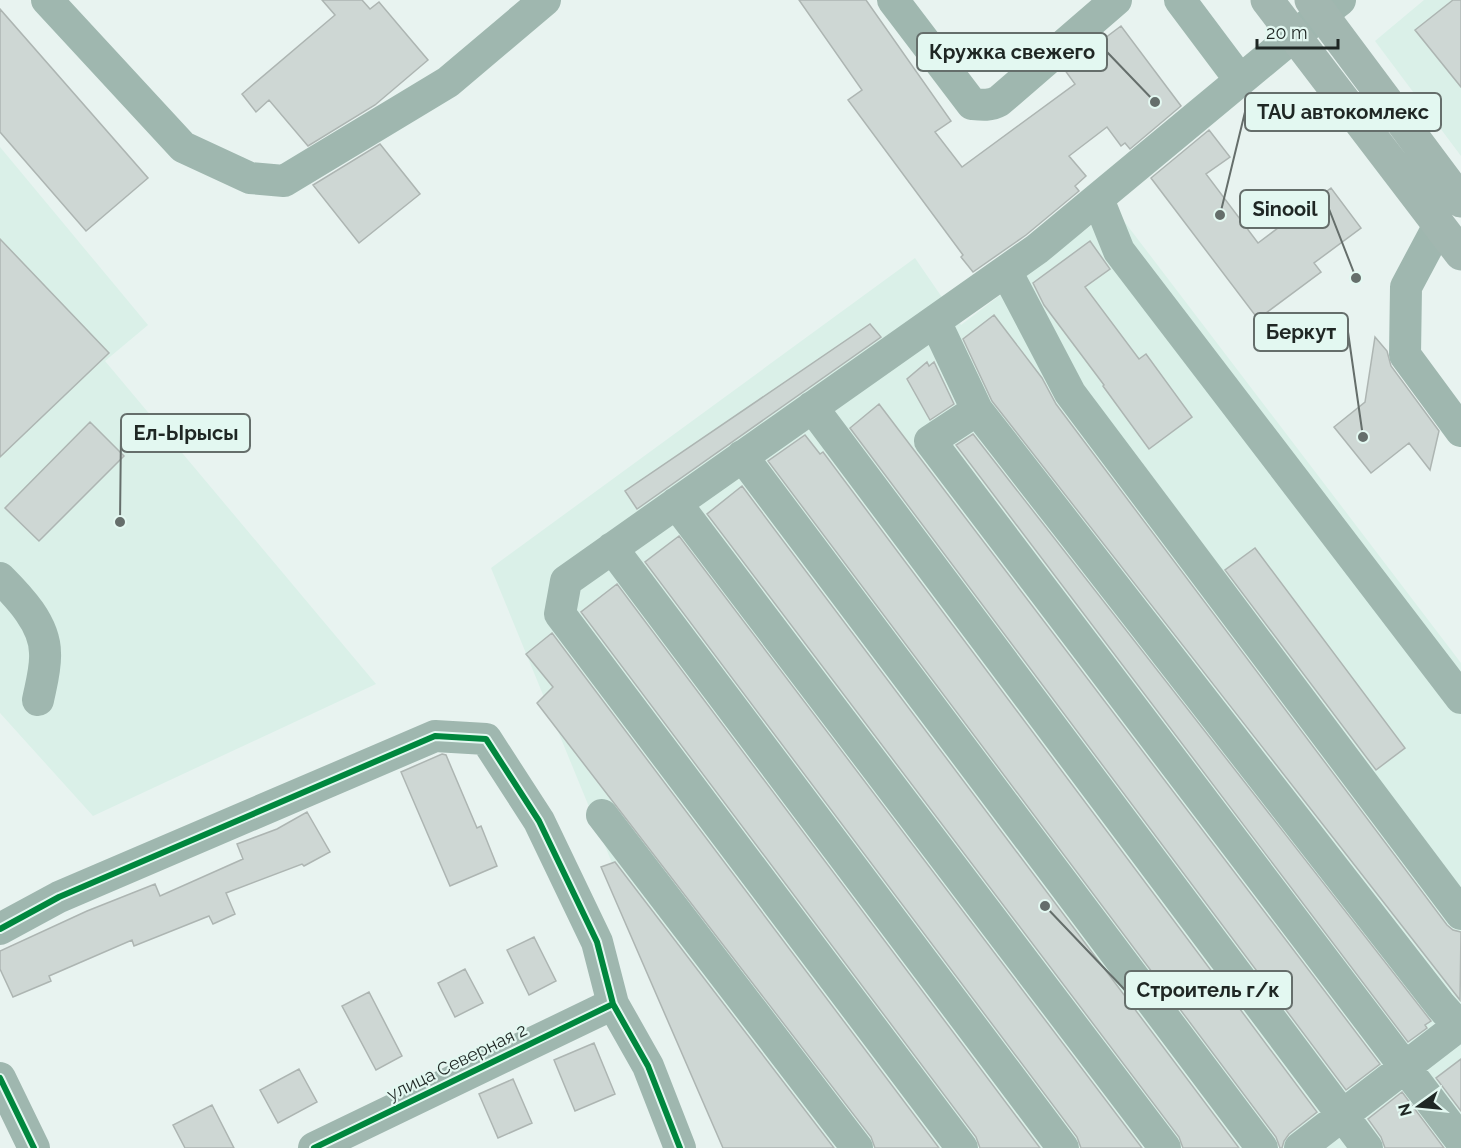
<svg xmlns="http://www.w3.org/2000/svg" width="1461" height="1148" font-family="Raleway,sans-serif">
<rect width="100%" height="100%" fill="#e8f3f0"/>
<path fill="#daf0e8" d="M 1424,0 L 1461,0 L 1461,156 L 1375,41 Z
M 0,147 L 148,325 L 105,361 L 376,684 L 93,816 L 0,713 Z
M 1114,208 L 1461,663 L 1461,1148 L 729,1148 L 491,568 L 915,258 L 961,325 Z"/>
<path fill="#ced7d4" stroke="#adb5b2" stroke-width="1.5" d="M 322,0 L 362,0 L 370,9 L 379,2 L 428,60 L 375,105 L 308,146 L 269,100 L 256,112 L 242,94 L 335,15 Z
M 799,0 L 866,0 L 951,121 L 935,132 L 962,167 L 1075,84 L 1064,69 L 1121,26 L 1181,106 L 1130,149 L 1125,143 L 1121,146 L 1107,127 L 1069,156 L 1086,176 L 1075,186 L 1079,191 L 1026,235 L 973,272 L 961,257 L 963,255 L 848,100 L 862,90 Z
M 1453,0 L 1461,0 L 1461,87 L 1415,30 Z
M 0,9 L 148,178 L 86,231 L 0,132 Z
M 1209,130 L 1230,157 L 1206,174 L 1258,243 L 1331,188 L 1361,228 L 1314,263 L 1321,272 L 1258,319 L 1151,178 Z
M 380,144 L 420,194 L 359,243 L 313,185 Z
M 0,239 L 109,353 L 0,457 Z
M 1090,241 L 1110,269 L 1085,287 L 1139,359 L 1146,354 L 1192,417 L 1149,449 L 1103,386 L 1104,385 L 1044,305 L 1033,283 Z
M 994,315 L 1042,378 L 1056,404 L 1447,925 L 1453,930 L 1461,932 L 1460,1000 L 992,401 L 963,339 Z
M 870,324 L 881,337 L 637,509 L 625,491 Z
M 1375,337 L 1387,351 L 1391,366 L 1439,431 L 1430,470 L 1409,443 L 1371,473 L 1334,427 L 1365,402 Z
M 927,362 L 929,366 L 934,362 L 954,404 L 930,420 L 907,379 Z
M 879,404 L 1380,1064 L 1346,1090 L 850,428 Z
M 90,422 L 124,456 L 39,541 L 5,508 Z
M 973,434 L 1431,1021 L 1425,1025 L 1427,1028 L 1408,1042 L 956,445 Z
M 805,435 L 820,454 L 823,452 L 1317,1112 L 1289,1134 L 1284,1141 L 1282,1148 L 1280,1148 L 1276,1137 L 768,461 Z
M 742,486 L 1239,1148 L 1183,1148 L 1179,1137 L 707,514 Z
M 679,536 L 1142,1148 L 1081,1148 L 1077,1137 L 645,562 Z
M 1255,548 L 1405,748 L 1376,770 L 1225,570 Z
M 617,584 L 1040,1148 L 980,1148 L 976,1137 L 581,612 Z
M 552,633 L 939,1148 L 875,1148 L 871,1137 L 537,703 L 553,687 L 526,654 Z
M 442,754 L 446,755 L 477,828 L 481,826 L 497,866 L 450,886 L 401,772 Z
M 307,812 L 330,852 L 304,866 L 302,864 L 226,893 L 235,914 L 213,924 L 209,916 L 134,946 L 132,940 L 49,976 L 51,981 L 13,997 L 0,969 L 0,951 L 87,911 L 155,884 L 160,896 L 243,859 L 237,844 L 277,829 Z
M 615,862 L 834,1148 L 723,1148 L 601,867 Z
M 534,937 L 556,981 L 529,995 L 507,950 Z
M 465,969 L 483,1003 L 455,1017 L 438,983 Z
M 369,992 L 402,1056 L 376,1070 L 342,1006 Z
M 594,1043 L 615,1094 L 575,1111 L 554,1060 Z
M 1461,1059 L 1461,1111 L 1436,1078 Z
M 299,1069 L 317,1102 L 278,1123 L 260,1090 Z
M 513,1079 L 532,1123 L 498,1138 L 479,1094 Z
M 1402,1092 L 1444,1148 L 1385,1148 L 1381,1137 L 1368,1119 Z
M 212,1105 L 234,1148 L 185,1148 L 173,1125 Z"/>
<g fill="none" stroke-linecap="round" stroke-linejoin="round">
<path stroke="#9fb7af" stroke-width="32" d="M 47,0 L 183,147 L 250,178 L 284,181 L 448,82 L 545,0
M 893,0 L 972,104 C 982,105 990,106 999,101 L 1116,0
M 1180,0 L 1240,80
M 1098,199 L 1119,251 L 1461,698
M 1439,225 L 1406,287 L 1405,355 L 1461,431
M 1006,271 L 1070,393 L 1461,914
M 935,321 L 977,410 L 930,441 L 1461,1141
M 812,407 L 1367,1148
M 977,410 L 1441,1006 L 1459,1026
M 742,456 L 1262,1148
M 676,503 L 1165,1148
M 612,548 L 1063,1148
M 0,578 C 19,597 45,624 45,653 C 46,668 41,685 38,700
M 602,815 L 857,1148
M 0,929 L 59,897 L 435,736 L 486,739 L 539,821 L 597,942 L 613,1004 L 648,1066 L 680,1148
M 0,1078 L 34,1148
M 314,1148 L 613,1004
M 962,1148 L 560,614 L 566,581 L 1037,249 L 1295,35 L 1340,0
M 1300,1148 L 1461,1024"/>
<path stroke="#a2b7b0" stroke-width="33" d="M 1267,0 L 1461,254
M 1311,0 L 1461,201"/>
<defs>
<path id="cycleway" d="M 0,929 L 59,897 L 435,736 L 486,739 L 539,821 L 597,942 L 613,1004 L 648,1066 L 680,1148
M 0,1078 L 34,1148
M 314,1148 L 613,1004"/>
</defs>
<use href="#cycleway" stroke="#e3f8f1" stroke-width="10"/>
<use href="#cycleway" stroke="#00873e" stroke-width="6"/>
</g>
<g text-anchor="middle" stroke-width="4.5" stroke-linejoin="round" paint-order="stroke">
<g font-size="18" fill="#1f2724" stroke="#e3f8f1">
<text transform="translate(457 1062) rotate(-26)" y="6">улица Северная 2</text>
</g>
</g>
<path fill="none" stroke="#656e6b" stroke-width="2" d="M1155 102L1107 52M1220 215L1245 112M1356 278L1329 209M1363 437L1348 332M120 522L121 433M1045 906L1125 990"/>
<g fill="#656e6b" stroke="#e3f8f1" stroke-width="2">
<circle cx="1155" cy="102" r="6"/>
<circle cx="1220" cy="215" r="6"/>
<circle cx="1356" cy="278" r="6"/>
<circle cx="1363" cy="437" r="6"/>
<circle cx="120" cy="522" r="6"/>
<circle cx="1045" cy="906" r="6"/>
</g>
<g fill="#e3f8f1" stroke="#656e6b" stroke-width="2">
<rect x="917" y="33" width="190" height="38" rx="6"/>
<rect x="1245" y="93" width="196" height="38" rx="6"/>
<rect x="1240" y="190" width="89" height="38" rx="6"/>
<rect x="1254" y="313" width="94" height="38" rx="6"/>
<rect x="121" y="414" width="129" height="38" rx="6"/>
<rect x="1125" y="971" width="167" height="38" rx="6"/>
</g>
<g font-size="20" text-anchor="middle" font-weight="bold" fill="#1f2724">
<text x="1012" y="59">Кружка свежего</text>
<text x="1343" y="119">TAU автокомлекс</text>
<text x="1285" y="216">Sinooil</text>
<text x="1301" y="339">Беркут</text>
<text x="186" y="440">Ел-Ырысы</text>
<text x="1208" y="997">Строитель г/к</text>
</g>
<g transform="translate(1419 1106) rotate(255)" stroke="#e3f8f1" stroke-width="4.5" paint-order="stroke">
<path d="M0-4.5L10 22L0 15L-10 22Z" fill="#1f2724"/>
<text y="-9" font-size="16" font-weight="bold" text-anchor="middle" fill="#1f2724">N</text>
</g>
<path d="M1257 39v9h81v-9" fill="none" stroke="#1f2724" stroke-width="3"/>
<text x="1266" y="39" font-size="18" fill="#1f2724" stroke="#e3f8f1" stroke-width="4.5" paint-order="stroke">20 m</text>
</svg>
